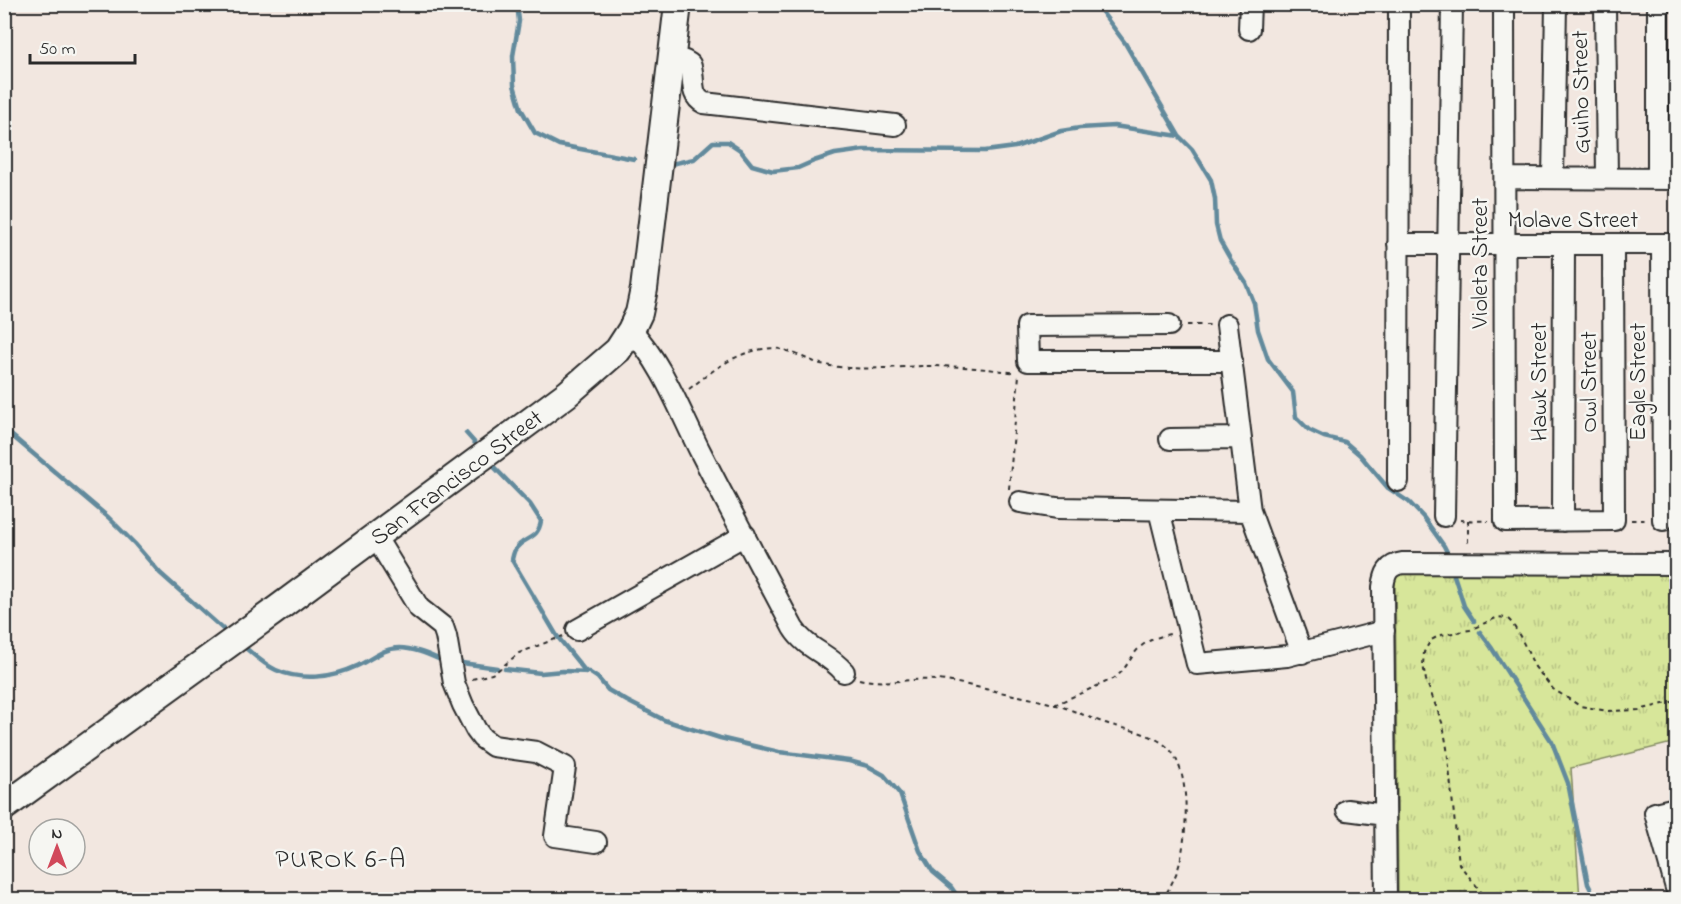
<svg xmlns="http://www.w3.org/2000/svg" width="1681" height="904" font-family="'Indie Flower',sans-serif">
<defs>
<pattern id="grass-tufts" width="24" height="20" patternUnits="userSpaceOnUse" patternTransform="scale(1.5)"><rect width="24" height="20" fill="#d7e69a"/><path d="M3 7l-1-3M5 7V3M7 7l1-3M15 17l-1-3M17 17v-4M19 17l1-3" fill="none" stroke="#b9c585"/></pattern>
</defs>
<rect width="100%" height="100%" fill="#f2e7e0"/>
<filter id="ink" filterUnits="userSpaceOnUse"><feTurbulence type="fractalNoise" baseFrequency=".0167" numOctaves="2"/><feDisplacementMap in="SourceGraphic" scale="12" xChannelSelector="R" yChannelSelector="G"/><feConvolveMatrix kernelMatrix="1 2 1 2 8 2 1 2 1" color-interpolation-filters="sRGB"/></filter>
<g filter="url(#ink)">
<path fill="url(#grass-tufts)" stroke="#818862" stroke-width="1.5" d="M 1395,571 L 1676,571 L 1676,742 L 1571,768 L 1580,899 L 1398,899 Z"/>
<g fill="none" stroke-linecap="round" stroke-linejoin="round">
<path stroke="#628a9c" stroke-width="4.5" d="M 517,4 L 519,21 L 513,56 L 514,85 L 521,109 L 535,133 L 559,145 L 634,159
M 1096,4 L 1125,43 L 1179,136 L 1192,149 L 1211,180 L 1215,199 L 1216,225 L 1220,241 L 1232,262 L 1246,283 L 1254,303 L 1258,330 L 1268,359 L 1293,392 L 1296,417 L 1309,430 L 1324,437 L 1345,442 L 1360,455 L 1388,488 L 1409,502 L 1424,518 L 1444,546 L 1449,556
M 671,164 L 694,159 L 713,142 L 728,142 L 740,150 L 752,165 L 773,171 L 798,168 L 814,161 L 835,154 L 864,150 L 985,151 L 1015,147 L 1061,131 L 1080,128 L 1114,126 L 1179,136
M 4,429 L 108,517 L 135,544 L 160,573 L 223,629
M 466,433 L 474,442
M 494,467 L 530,504 L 541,521 C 538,541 523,536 515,550 C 514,551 512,559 512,560 L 557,636 L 586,672
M 1452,569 L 1464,606 L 1474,621
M 1480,632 L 1491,647 L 1552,742 L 1568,783 L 1588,884 L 1596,900
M 242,645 C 253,654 263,664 276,670 C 301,681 332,678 357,666 C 371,660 383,648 399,648 C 414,648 429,655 443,661
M 455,662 L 497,668
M 505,669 L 541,673 L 563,671 L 589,672 L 598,678 L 608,690 L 627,701 L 664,720 L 720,738 L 779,752 L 849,761 L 868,766 L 884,775 L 900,794 L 920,851 L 933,872 L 951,887 L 960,900"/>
<defs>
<path id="minor" d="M 1504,4 L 1505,521 L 1614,520 L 1613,244
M 1605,4 L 1607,178
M 1658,4 L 1658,178
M 1249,29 L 1250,4
M 672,57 L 685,61 L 690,64 C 696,77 688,95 704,103 L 895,125
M 1505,178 L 1676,179
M 1553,178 L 1556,4
M 1398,244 L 1676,244
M 1662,244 L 1663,520
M 1169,325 L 1027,326 L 1028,361 L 1232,361
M 1227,325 L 1250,511 L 1302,653
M 631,330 C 663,364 680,412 701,453 C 731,512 762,569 793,628 C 806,649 828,653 844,672
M 1170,439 L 1241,438
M 1398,481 L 1399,4
M 1020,502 L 1057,508 L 1250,511
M 1159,510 L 1197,664 L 1287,656 L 1384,631
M 1444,516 L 1452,4
M 1563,521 L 1564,244
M 375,536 L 419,608 L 443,627 L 446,636 L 454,683 L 463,705 L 476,730 L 482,738 L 493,746 L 536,752 L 565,767 L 555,836 L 596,842
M 577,630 L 745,535
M 1676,808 L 1655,813 L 1676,888
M 1347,810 L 1385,815
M 1386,900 L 1383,587 C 1385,573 1388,565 1403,563 L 1676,564"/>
<path id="major" d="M 4,807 L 273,612 L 567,394 L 618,350 L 631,330 L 639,313 L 644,289 L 678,4"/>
</defs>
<use href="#minor" stroke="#2b2b2b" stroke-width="24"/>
<use href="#major" stroke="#2b2b2b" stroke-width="30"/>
<path stroke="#2b2b2b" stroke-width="2" stroke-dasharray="4.5 4.5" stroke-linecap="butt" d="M 1187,325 L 1211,325
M 689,389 C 712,371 734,353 764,349 C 785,345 802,359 821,364 C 855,372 891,367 926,366 C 956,366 986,368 1016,373
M 1009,489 L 1019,375
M 1460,520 L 1488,521
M 1468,520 L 1468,547
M 1631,520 L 1647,520
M 472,679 L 492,674 L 497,671 L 519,653 L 563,636
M 859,679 C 885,685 911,678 937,680 C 958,682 979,688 1000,692 C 1017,696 1036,699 1053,704 C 1071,709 1087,717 1105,723 C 1127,730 1156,733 1171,751 C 1191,776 1187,833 1180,862 C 1177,875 1169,888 1163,900
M 1054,705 L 1113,679 C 1122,673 1126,666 1132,657 C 1142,641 1156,637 1174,633
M 1490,900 L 1482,893 L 1459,864 L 1447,748 L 1443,725 L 1426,680 L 1423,665 L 1424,652 L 1431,640 L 1441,635 L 1470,630 L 1498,617 L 1507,618 L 1512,623 L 1521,638 L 1535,667 L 1553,689 L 1580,706 L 1608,711 L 1639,710 L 1676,701"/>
<use href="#minor" stroke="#f6f6f2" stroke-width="20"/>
<use href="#major" stroke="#f6f6f2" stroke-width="26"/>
</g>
</g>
<g text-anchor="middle" stroke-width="5" stroke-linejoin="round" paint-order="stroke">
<g font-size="24" fill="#2b2b2b" stroke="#f6f6f2">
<text transform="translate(1580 92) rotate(-91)" y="8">Guiho Street</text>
<text x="1573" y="227">Molave Street</text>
<text transform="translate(1479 263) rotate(-90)" y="8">Violeta Street</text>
<text transform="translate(1538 382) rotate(-90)" y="8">Hawk Street</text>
<text transform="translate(1588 382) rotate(-90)" y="8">Owl Street</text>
<text transform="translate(1637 382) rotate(-90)" y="8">Eagle Street</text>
<text transform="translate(456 477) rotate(-37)" y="8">San Francisco Street</text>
</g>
<g font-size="26" letter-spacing="1.5" fill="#2b2b2b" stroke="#f6f6f2">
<text x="341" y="867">PUROK 6-A</text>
</g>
</g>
<rect width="1681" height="904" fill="none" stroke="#f6f6f2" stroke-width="24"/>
<rect x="12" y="12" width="1657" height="880" fill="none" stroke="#2b2b2b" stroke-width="2" filter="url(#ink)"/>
<g transform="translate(57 847)"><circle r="28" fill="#f6f6f2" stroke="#a5a5a2" stroke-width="1.5"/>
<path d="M0-4.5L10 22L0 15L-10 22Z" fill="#d1495b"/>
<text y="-9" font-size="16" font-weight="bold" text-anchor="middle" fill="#2b2b2b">N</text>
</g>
<path d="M30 54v9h105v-9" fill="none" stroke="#2b2b2b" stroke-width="3"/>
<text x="39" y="54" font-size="18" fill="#2b2b2b" stroke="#f6f6f2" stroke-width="4.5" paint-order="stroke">50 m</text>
</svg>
